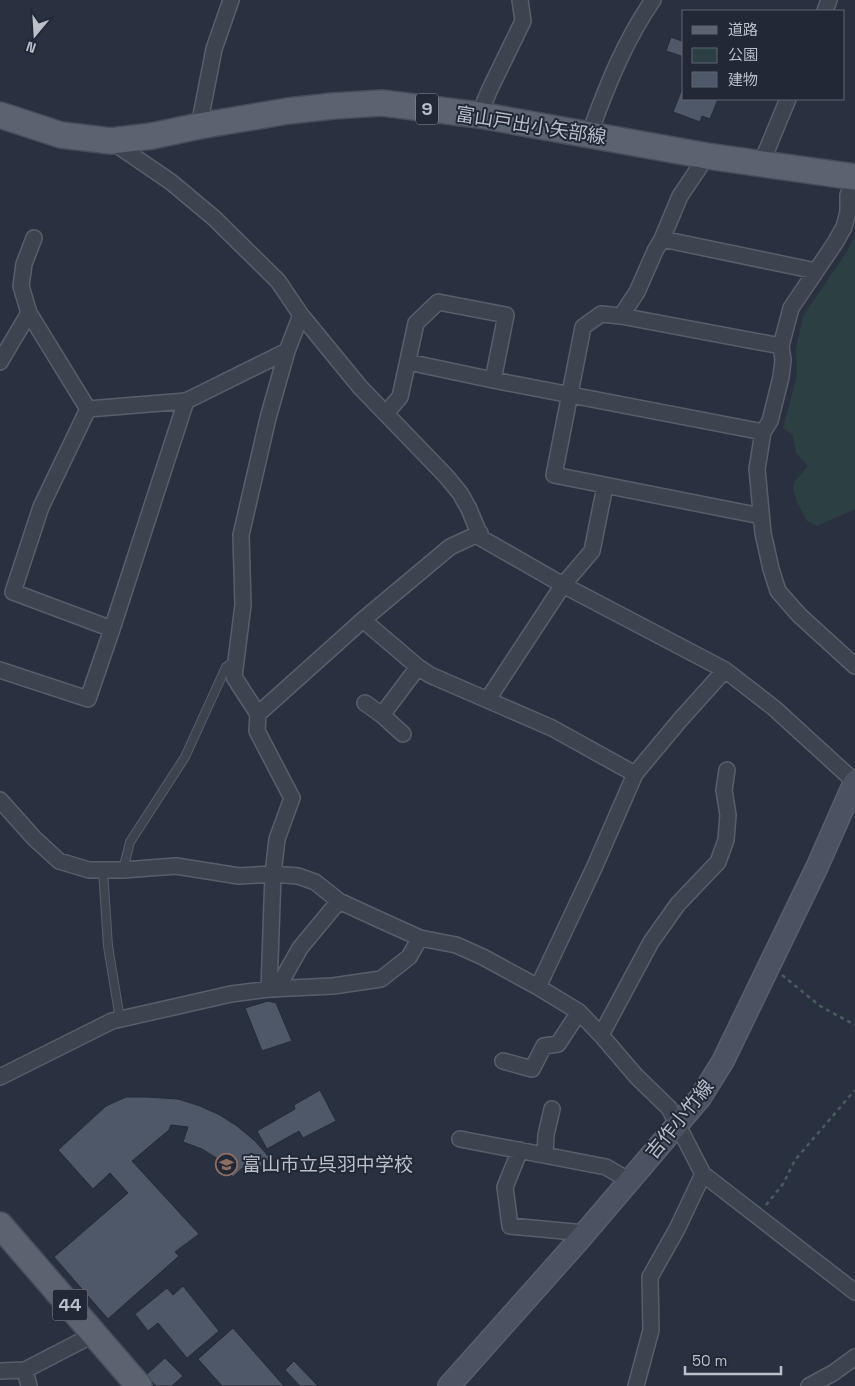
<svg xmlns="http://www.w3.org/2000/svg" width="855" height="1386" font-family="'Space Grotesk','Noto Sans JP',sans-serif">
<rect width="100%" height="100%" fill="#293140"/>
<path fill="#2c3f42" d="M 855,236 L 855,509 L 817,526 L 807,521 L 797,502 L 793,488 L 795,481 L 808,466 L 796,453 L 793,435 L 783,428 L 797,375 L 796,349 L 803,316 L 848,250 Z"/>
<path fill="#4f5869" stroke="#242a38" d="M 671,37 L 684,42 L 684,57 L 666,51 Z
M 684,84 L 684,99 L 718,99 L 710,119 L 702,116 L 700,122 L 673,112 Z
M 268,1001 L 276,1003 L 292,1041 L 262,1051 L 245,1008 Z
M 320,1090 L 336,1121 L 303,1138 L 299,1131 L 267,1149 L 257,1131 L 295,1109 L 294,1105 Z
M 126,1097 L 147,1097 L 178,1099 L 200,1106 L 220,1115 L 237,1126 L 255,1141 L 270,1158 L 258,1169 L 249,1162 L 233,1177 L 218,1159 L 202,1149 L 183,1142 L 188,1127 L 171,1125 L 169,1130 L 132,1161 L 199,1234 L 175,1252 L 179,1256 L 108,1319 L 54,1257 L 128,1193 L 110,1173 L 93,1189 L 58,1150 L 106,1106 Z
M 183,1286 L 219,1331 L 187,1358 L 158,1323 L 148,1331 L 135,1314 L 167,1288 L 173,1295 Z
M 233,1328 L 284,1386 L 222,1386 L 198,1359 Z
M 165,1358 L 183,1376 L 172,1386 L 156,1386 L 146,1375 Z
M 294,1361 L 318,1386 L 300,1386 L 285,1370 Z"/>
<g fill="none" stroke-linecap="round" stroke-linejoin="round">
<defs>
<path id="lane" d="M 103,870 L 108,946 L 120,1019
M 123,870 L 130,842 L 185,757 L 226,667 L 235,661"/>
<path id="street" d="M 825,11 L 829,0
M 479,115 L 489,91 L 523,21 L 520,0
M 199,126 L 214,49 L 231,0
M 592,127 C 608,83 626,39 653,0
M 111,141 L 171,182 L 214,218 L 278,281 L 301,315 L 360,387 L 446,476 L 460,493 L 469,509 L 481,538 L 563,585 L 725,670 L 774,708 L 855,782
M 761,164 L 788,99
M 855,180 L 848,195 L 848,212 L 844,227 L 835,243 L 791,308 L 781,346 L 783,360 L 781,377 L 770,421 L 763,432 L 757,469 L 763,533 L 771,569 L 778,591 L 799,615 L 855,666
M 34,238 L 24,264 L 21,286 L 29,313 L 88,409
M 662,239 L 816,271
M 621,316 L 637,292 L 655,251 L 662,239 L 680,196 L 707,156
M 0,362 L 29,313
M 408,362 L 493,380 L 763,432
M 88,409 L 41,507 L 13,592 L 112,629
M 88,409 L 186,401 L 287,351
M 386,413 L 400,397 L 416,323 L 438,302 L 506,315 L 493,380
M 761,516 L 554,475 L 583,327 L 601,314 L 621,316 L 781,346
M 364,619 L 370,626 L 418,667 L 430,675 L 552,728 L 635,774
M 0,670 L 88,699 L 112,629 L 186,401
M 488,699 L 563,585 L 592,551 L 605,486
M 365,703 L 382,715 L 403,734
M 258,714 L 364,619 L 450,547 L 480,533
M 382,715 L 418,667
M 0,800 L 34,838 L 59,861 L 89,870 L 123,870 L 176,866 L 239,876 L 273,874 L 298,876 L 315,882 L 339,901 L 378,919 L 420,938 L 456,945 L 483,957 L 538,987 L 579,1012 L 601,1035 L 636,1076 L 669,1108 L 703,1174 L 855,1292
M 538,987 L 594,868 L 635,774 L 680,720 L 725,670
M 269,989 L 273,874 L 277,839 L 292,798 L 257,731 L 258,714 L 234,677 L 243,605 L 241,535 L 268,418 L 287,351 L 301,315
M 277,989 L 300,948 L 339,901
M 601,1035 L 651,942 L 678,904 L 718,862 L 726,840 L 728,815 L 724,790 L 727,770
M 503,1061 L 532,1069 L 544,1046 L 558,1044 L 579,1012
M 0,1077 L 112,1021 L 231,994 L 269,989 L 333,986 L 381,979 L 409,957 L 420,938
M 460,1139 L 606,1167 L 630,1181
M 520,1150 L 505,1187 L 510,1226 L 585,1233
M 545,1155 L 546,1135 L 552,1109
M 25,1370 L 29,1386
M 0,1371 L 25,1370 L 85,1339 L 94,1333
M 636,1386 L 651,1330 L 650,1277 L 677,1229 L 703,1174
M 809,1386 L 833,1373 L 855,1357"/>
<path id="secondary" d="M 449,1386 L 579,1240 L 700,1098 L 723,1061 L 817,867 L 855,781"/>
<path id="primary" d="M 0,115 L 61,135 L 111,141 L 152,136 L 199,126 L 288,111 L 333,106 L 382,103 L 479,115 L 707,156 L 855,177
M 0,1225 L 139,1386"/>
</defs>
<use href="#lane" stroke="#585f6b" stroke-width="10"/>
<use href="#street" stroke="#585f6b" stroke-width="18"/>
<use href="#secondary" stroke="#585f6b" stroke-width="24"/>
<use href="#primary" stroke="#474d5a" stroke-width="28"/>
<path stroke="#4b5c60" stroke-width="2.5" stroke-dasharray="4 4" stroke-linecap="butt" d="M 782,975 L 820,1006 L 855,1025
M 766,1205 L 783,1184 L 795,1160 L 855,1090"/>
<use href="#lane" stroke="#3d4450" stroke-width="8"/>
<use href="#street" stroke="#3d4450" stroke-width="15"/>
<use href="#secondary" stroke="#4b5363" stroke-width="21"/>
<use href="#primary" stroke="#5b6370" stroke-width="25"/>
</g>
<defs>
<symbol id="school-ring" viewBox="-11 -11 22 22"><circle r="9.5" fill="#222836" stroke="#8d6e63" stroke-width="1.5"/><path d="M0-5L7-2L0 1L-7-2ZM-4 1L0 2.5L4 1V4Q0 6-4 4Z" fill="#8d6e63"/></symbol>
</defs>
<g fill-rule="evenodd">
<use href="#school-ring" x="214" y="1152" width="25" height="25"/>
</g>
<g text-anchor="middle" stroke-width="4" stroke-linejoin="round" paint-order="stroke">
<g fill="#222836" stroke="#8c929e" stroke-width="1">
<rect x="416" y="93.5" width="22" height="31" rx="4"/>
<rect x="52.5" y="1289.5" width="35" height="31" rx="4"/>
</g>
<g font-size="18" font-weight="bold" fill="#babfca">
<text x="427" y="115">9</text>
<text x="70" y="1311">44</text>
</g>
<g font-size="19" fill="#babfca" stroke="#222836">
<text transform="translate(531 125) rotate(9)" y="7">富山戸出小矢部線</text>
<text transform="translate(679 1119) rotate(-51)" y="7">吉作小竹線</text>
</g>
<g font-size="19" fill="#babfca" stroke="#222836" text-anchor="start">
<text x="242" y="1171">富山市立呉羽中学校</text>
</g>
</g>
<rect x="682" y="10" width="162" height="90" fill="#222836" stroke="#5f6471"/>
<rect x="692" y="26" width="25" height="8" fill="#5b6370" stroke="#5f6471"/>
<text x="728" y="35" font-size="15" fill="#babfca">道路</text>
<rect x="692" y="48" width="25" height="15" fill="#2c3f42" stroke="#5f6471"/>
<text x="728" y="60" font-size="15" fill="#babfca">公園</text>
<rect x="692" y="72" width="25" height="15" fill="#4f5869" stroke="#5f6471"/>
<text x="728" y="85" font-size="15" fill="#babfca">建物</text>
<g transform="translate(35 35) rotate(198)" stroke="#222836" stroke-width="4" paint-order="stroke">
<path d="M0-4L9 19L0 12L-9 19Z" fill="#babfca"/>
<text y="-8" font-size="14" font-weight="bold" text-anchor="middle" fill="#babfca">N</text>
</g>
<path d="M685 1366v8h96v-8" fill="none" stroke="#babfca" stroke-width="2.5"/>
<text x="692" y="1366" font-size="15" fill="#babfca" stroke="#222836" stroke-width="4" paint-order="stroke">50 m</text>
</svg>
